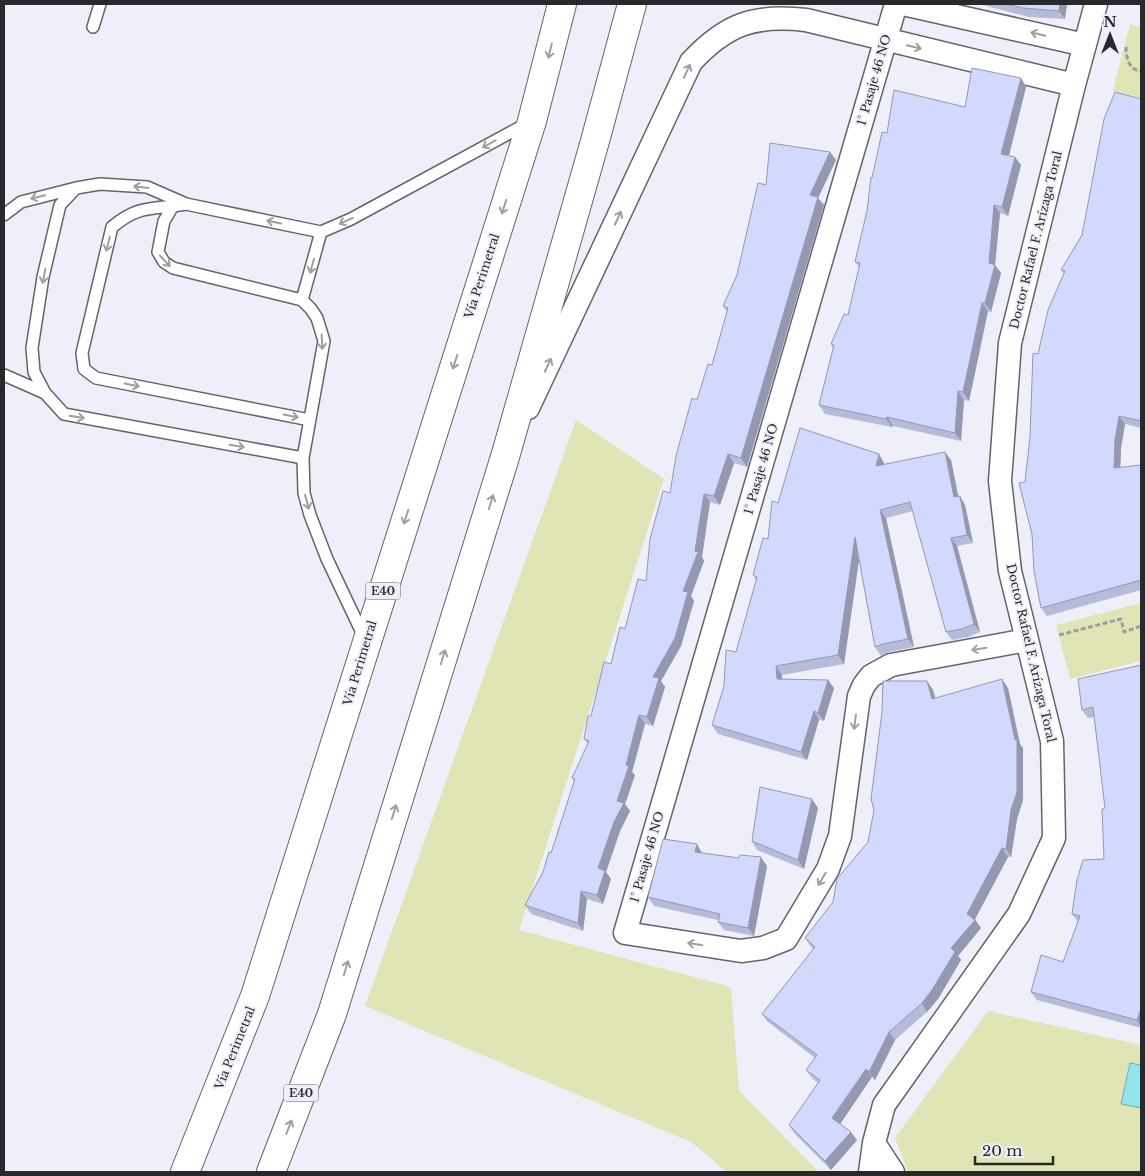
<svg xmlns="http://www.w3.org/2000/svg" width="1145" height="1176" font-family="'Libre Baskerville',serif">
<rect width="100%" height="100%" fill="#eeeff8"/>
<path fill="#e1e5b5" d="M 1130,24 L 1141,27 L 1141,98 L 1113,91 Z
M 576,420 L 664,479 L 519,930 L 731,987 L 739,1091 L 819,1172 L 727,1172 L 691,1142 L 365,1006 Z
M 1141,603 L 1141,661 L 1070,679 L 1056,625 Z
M 988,1011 L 1141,1045 L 1141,1172 L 908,1171 L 895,1138 Z"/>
<path fill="#93e5ec" stroke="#73adb2" d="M 1130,1063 L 1141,1065 L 1141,1108 L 1121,1104 Z"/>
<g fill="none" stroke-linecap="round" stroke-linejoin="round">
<defs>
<path id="lane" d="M 93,27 L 100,4
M 186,204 L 147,187 L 100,184 L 76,188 L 60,205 L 43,277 L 32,348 L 34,372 L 45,393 L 64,414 L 303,458
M 173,206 C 146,209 135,208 112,227 L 82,353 L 84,369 L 96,378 L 310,420
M 4,215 L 21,202 L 76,188
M 302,300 L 321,232
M 4,375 L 45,393
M 365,639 L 327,559 L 310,515 L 304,493 L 303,458 L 324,341 L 317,318 L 311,309 L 302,300 L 173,268 L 164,262 L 158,252 L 164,221 L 173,206 L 186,204 L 321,232 L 351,219 L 528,123"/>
<path id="street" d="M 896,4 L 625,933 L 741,951 L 763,948 L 786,939 L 828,869 L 840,836 L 859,696 L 864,685 L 871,676 L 891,665 L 1027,640
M 903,4 L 1085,45
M 528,408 L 691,62 C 726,24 755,14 806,20 L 1074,85
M 874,1143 L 893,1172
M 870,1172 L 874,1143 L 884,1105 L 1019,914 L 1054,838 L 1052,741 L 1010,571 L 1000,481 L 1010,343 L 1074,85 L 1096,4"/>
<path id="highway" d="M 185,1172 L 255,996 L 532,121 L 562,4
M 271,1172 L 332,1014 L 505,457 L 595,141 L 632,4"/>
</defs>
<use href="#lane" stroke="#63646b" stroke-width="14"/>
<use href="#street" stroke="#63646b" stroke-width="25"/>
<use href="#highway" stroke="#63646b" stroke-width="30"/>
<path stroke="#9b9ca2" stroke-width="3" stroke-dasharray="5 2.5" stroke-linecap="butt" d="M 1126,47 C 1126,58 1129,70 1141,71
M 1059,635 L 1121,619 L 1124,632 L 1141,626"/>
<use href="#lane" stroke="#fff" stroke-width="11"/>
<use href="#street" stroke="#fff" stroke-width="22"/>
<use href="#highway" stroke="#fff" stroke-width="28"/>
</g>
<path fill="#b5bbd9" d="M 979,4 L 1067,4 L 1065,19 L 1029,17 Z
M 1021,78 L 1026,87 L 1009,156 L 1015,157 L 1021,165 L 1008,216 L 1000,213 L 995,265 L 1001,273 L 991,312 L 988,311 L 969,401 L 964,400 L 961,441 L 893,426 L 892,427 L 825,414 L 819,405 L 833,348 L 831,344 L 848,315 L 859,267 L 855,262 L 867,211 L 872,178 L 887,133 L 965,107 Z
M 1141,99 L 1141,428 L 1125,424 L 1121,448 L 1120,468 L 1141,465 L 1141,590 L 1047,616 L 1041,608 L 1025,482 L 1064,274 L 1061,270 L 1082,235 Z
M 830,152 L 836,160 L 818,198 L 824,205 L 747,467 L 734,463 L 720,505 L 710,502 L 702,557 L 704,561 L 691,596 L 694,601 L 681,646 L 661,681 L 665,687 L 653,726 L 645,724 L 632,772 L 635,775 L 625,804 L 630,811 L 620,831 L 606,872 L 611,879 L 603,904 L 587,899 L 583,931 L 531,914 L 525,905 L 543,872 L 551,853 L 574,781 L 572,778 L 588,744 L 584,739 L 591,716 L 625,629 L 646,581 L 670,493 L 697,400 L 712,365 L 727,312 L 723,306 L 737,275 L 766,185 Z
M 951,460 L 958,496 L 960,496 L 965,505 L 973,543 L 957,546 L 980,632 L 968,637 L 952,640 L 946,632 L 913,511 L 886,518 L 914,647 L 889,652 L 881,656 L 875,647 L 859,559 L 844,664 L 782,675 L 782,679 L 834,688 L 824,721 L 819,720 L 807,760 L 718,734 L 712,725 L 736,652 L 756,580 L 753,575 L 768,539 L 778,503 L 884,463 L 884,464 Z
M 1141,665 L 1141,1028 L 1037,1000 L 1031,992 L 1063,962 L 1078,922 L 1072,914 L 1104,859 L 1105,808 L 1094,717 L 1088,718 L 1082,710 Z
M 927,681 L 933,690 L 935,698 L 1008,688 L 1020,744 L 1023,748 L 1023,800 L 1017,819 L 1011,857 L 1008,857 L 975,919 L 981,928 L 958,956 L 961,960 L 938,999 L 927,1012 L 895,1040 L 875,1080 L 872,1077 L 840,1124 L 857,1140 L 831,1170 L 794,1133 L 789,1125 L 818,1083 L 812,1078 L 806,1070 L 815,1058 L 768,1022 L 762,1014 L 813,949 L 811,947 L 805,938 L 833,902 L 868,842 Z
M 818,808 L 804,869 L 757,850 L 752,841 Z
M 702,853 L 767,866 L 754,936 L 724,930 L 718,922 L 718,920 L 654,906 L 648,897 Z"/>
<path fill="#9498b0" d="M 1060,4 L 1067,4 L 1065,19 L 1059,11 Z
M 1021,78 L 1026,87 L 1007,163 L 1001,154 Z
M 830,152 L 836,160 L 818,198 L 824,205 L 747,467 L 741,458 L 810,195 Z
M 1015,157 L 1021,165 L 1008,216 L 1002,207 Z
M 994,205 L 1000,213 L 995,265 L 1001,273 L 991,312 L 985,303 Z
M 982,303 L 988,311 L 969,401 L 963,392 Z
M 958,391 L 964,400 L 961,441 L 955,433 Z
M 1119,416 L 1125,424 L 1121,448 L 1120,477 L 1114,468 L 1115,440 Z
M 887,417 L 893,426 L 892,427 L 886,419 Z
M 945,452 L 951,460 L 960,505 L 954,497 Z
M 728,454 L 734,463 L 720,505 L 714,496 Z
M 879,454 L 884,463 L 882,474 L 876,466 Z
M 704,494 L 710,502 L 702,557 L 704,561 L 691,596 L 694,601 L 681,646 L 661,681 L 665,687 L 653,726 L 647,717 L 653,677 L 683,591 L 695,551 Z
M 960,496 L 965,505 L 973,543 L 967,535 Z
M 880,510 L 886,518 L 914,647 L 908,639 Z
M 855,537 L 861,546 L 844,664 L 838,655 Z
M 951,538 L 957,546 L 980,632 L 974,624 Z
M 776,666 L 782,675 L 783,687 L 777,679 Z
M 1002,679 L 1008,688 L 1020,744 L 1023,748 L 1023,800 L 1017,819 L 1011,857 L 1006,849 L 1015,740 Z
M 828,680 L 834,688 L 824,721 L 818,713 Z
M 927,681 L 933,690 L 938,708 L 932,699 Z
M 814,711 L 819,720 L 807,760 L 801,752 Z
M 639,715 L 645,724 L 632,772 L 635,775 L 625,804 L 630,811 L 620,831 L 606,872 L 611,879 L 603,904 L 597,895 L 598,868 L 617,801 Z
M 812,799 L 818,808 L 804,869 L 798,860 Z
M 697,844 L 702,853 L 700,861 L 695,852 Z
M 1002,848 L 1008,857 L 973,923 L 975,920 L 981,928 L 958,956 L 961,960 L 938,999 L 927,1012 L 922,1003 L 951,948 L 967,914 Z
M 761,857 L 767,866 L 754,936 L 748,928 Z
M 581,891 L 587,899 L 583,931 L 578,923 Z
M 1141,1009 L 1141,1027 L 1137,1020 Z
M 889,1032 L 895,1040 L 875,1080 L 869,1072 Z
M 866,1069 L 872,1077 L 838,1127 L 832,1118 Z
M 851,1132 L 857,1140 L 831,1170 L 825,1161 Z"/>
<path fill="#d3d9fc" stroke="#9498b0" d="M 1006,4 L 1060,4 L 1059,11 L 1023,8 Z
M 972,68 L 1021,78 L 1001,154 L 1015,157 L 1002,207 L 994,205 L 989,263 L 995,265 L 985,303 L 982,303 L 963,392 L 958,391 L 955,433 L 887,417 L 886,419 L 819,405 L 834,345 L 831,344 L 844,314 L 848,315 L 860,263 L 855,262 L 867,211 L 871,177 L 872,178 L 882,132 L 887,133 L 894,90 L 965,107 Z
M 1115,92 L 1141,99 L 1141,421 L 1119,416 L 1115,440 L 1114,468 L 1141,465 L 1141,580 L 1041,608 L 1034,571 L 1032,534 L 1019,483 L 1025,482 L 1030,437 L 1033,353 L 1038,354 L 1048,310 L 1065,271 L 1061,270 L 1082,235 L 1104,119 Z
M 770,143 L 830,152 L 810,195 L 818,197 L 741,458 L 728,454 L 714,496 L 704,494 L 695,551 L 698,552 L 683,591 L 688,592 L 675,638 L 653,677 L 659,678 L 647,717 L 639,715 L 626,765 L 629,766 L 617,801 L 624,803 L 614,822 L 598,868 L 605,871 L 597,895 L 581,891 L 578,923 L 525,905 L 543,872 L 549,852 L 551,853 L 575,779 L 572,778 L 589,741 L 584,739 L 588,716 L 591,716 L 604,662 L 611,664 L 620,627 L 625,629 L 638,579 L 646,581 L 650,539 L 663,491 L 670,493 L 676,456 L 692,398 L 697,400 L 708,364 L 712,365 L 728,308 L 723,306 L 737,275 L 758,183 L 766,185 Z
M 800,428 L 879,454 L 876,466 L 945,452 L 954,497 L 960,496 L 967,535 L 951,538 L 974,624 L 962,629 L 946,632 L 910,502 L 880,510 L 908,639 L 883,644 L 875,647 L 855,537 L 838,655 L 776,666 L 777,679 L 828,680 L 818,713 L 814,711 L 801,752 L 712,725 L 724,686 L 726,650 L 736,652 L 757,577 L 753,575 L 763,538 L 768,539 L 772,501 L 778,503 Z
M 1141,665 L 1141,1009 L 1137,1020 L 1031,992 L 1041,955 L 1063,962 L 1080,916 L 1072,914 L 1077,880 L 1083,860 L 1104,859 L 1102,809 L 1105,808 L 1093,707 L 1082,710 L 1078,679 Z
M 1002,679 L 1015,740 L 1017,740 L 1017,792 L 1011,810 L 1006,849 L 1002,848 L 967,914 L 975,920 L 951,948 L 955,952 L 932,990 L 922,1003 L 889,1032 L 869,1072 L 866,1069 L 832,1118 L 851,1132 L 825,1161 L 789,1125 L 820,1080 L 806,1070 L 817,1055 L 762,1014 L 815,947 L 805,938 L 833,902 L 837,879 L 868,842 L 874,810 L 871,799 L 882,712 L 883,681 L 927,681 L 932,699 Z
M 760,787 L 812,799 L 798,860 L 752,841 Z
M 663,839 L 697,844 L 695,852 L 739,858 L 740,855 L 761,857 L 748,928 L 718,922 L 720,914 L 648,897 Z"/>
<defs><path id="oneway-shaft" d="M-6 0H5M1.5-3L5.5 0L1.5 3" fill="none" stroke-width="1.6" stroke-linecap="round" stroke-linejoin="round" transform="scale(1.25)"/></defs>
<g stroke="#9e9fa0">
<use href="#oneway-shaft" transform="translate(1038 34) rotate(-167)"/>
<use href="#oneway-shaft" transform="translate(914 47) rotate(13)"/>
<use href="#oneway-shaft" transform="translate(550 51) rotate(104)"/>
<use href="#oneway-shaft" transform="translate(687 71) rotate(-65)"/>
<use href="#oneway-shaft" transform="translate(489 144) rotate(151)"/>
<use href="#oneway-shaft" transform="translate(141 187) rotate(-173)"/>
<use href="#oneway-shaft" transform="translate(38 197) rotate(166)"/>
<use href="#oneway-shaft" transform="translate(504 207) rotate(108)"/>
<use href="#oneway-shaft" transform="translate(618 218) rotate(-65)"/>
<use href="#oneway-shaft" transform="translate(346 221) rotate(156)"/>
<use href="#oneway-shaft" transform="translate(274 222) rotate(-168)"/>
<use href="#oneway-shaft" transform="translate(108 244) rotate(104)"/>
<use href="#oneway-shaft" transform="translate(165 261) rotate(47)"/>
<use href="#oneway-shaft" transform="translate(312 266) rotate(106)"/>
<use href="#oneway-shaft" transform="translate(44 276) rotate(101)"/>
<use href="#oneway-shaft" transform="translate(322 342) rotate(87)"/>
<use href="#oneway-shaft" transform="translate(455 362) rotate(108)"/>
<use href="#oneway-shaft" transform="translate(548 365) rotate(-65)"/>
<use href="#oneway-shaft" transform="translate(132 385) rotate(11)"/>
<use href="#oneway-shaft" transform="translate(291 416) rotate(11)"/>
<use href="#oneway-shaft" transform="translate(77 417) rotate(10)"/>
<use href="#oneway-shaft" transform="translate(237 446) rotate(10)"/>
<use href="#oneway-shaft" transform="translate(307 502) rotate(75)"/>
<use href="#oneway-shaft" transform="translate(491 502) rotate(-73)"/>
<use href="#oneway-shaft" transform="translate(406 517) rotate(108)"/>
<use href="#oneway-shaft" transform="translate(979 649) rotate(170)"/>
<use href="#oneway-shaft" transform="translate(443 657) rotate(-73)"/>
<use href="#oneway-shaft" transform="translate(855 722) rotate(97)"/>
<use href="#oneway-shaft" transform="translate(394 812) rotate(-73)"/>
<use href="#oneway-shaft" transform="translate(822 879) rotate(121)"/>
<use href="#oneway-shaft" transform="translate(695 944) rotate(-171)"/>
<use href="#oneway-shaft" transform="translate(346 968) rotate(-73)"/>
<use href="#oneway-shaft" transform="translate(289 1127) rotate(-69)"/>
</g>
<g text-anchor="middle" stroke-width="4" stroke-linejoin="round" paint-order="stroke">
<g fill="#eeeff8" stroke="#636469" stroke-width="1">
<rect x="365.5" y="582.5" width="35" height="17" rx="4"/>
<rect x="283.5" y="1084.5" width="35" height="17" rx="4"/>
</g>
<g font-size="11" font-weight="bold" fill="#28292c">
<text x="383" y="595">E40</text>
<text x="301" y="1097">E40</text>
</g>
<g font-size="12" fill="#28292c" stroke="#eeeff8">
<text transform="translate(874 80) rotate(-74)" y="4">1° Pasaje 46 NO</text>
<text transform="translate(1036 240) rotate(-76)" y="4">Doctor Rafael F. Arízaga Toral</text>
<text transform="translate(482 276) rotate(-72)" y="4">Vía Perimetral</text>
<text transform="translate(761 469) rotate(-74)" y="4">1° Pasaje 46 NO</text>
<text transform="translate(1031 653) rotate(77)" y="4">Doctor Rafael F. Arízaga Toral</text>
<text transform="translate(360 663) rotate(-73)" y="4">Vía Perimetral</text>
<text transform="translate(647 857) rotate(-74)" y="4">1° Pasaje 46 NO</text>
<text transform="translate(235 1048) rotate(-68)" y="4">Vía Perimetral</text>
</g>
</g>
<rect width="1145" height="1176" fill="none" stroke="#28292c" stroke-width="10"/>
<g transform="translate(1110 35)" stroke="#eeeff8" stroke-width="4" paint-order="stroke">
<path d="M0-4L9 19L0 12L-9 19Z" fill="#28292c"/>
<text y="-8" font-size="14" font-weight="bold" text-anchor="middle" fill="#28292c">N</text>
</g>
<path d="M975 1156v8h78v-8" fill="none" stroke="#28292c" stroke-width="2.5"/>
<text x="982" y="1156" font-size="15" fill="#28292c" stroke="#eeeff8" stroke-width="4" paint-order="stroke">20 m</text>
</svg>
